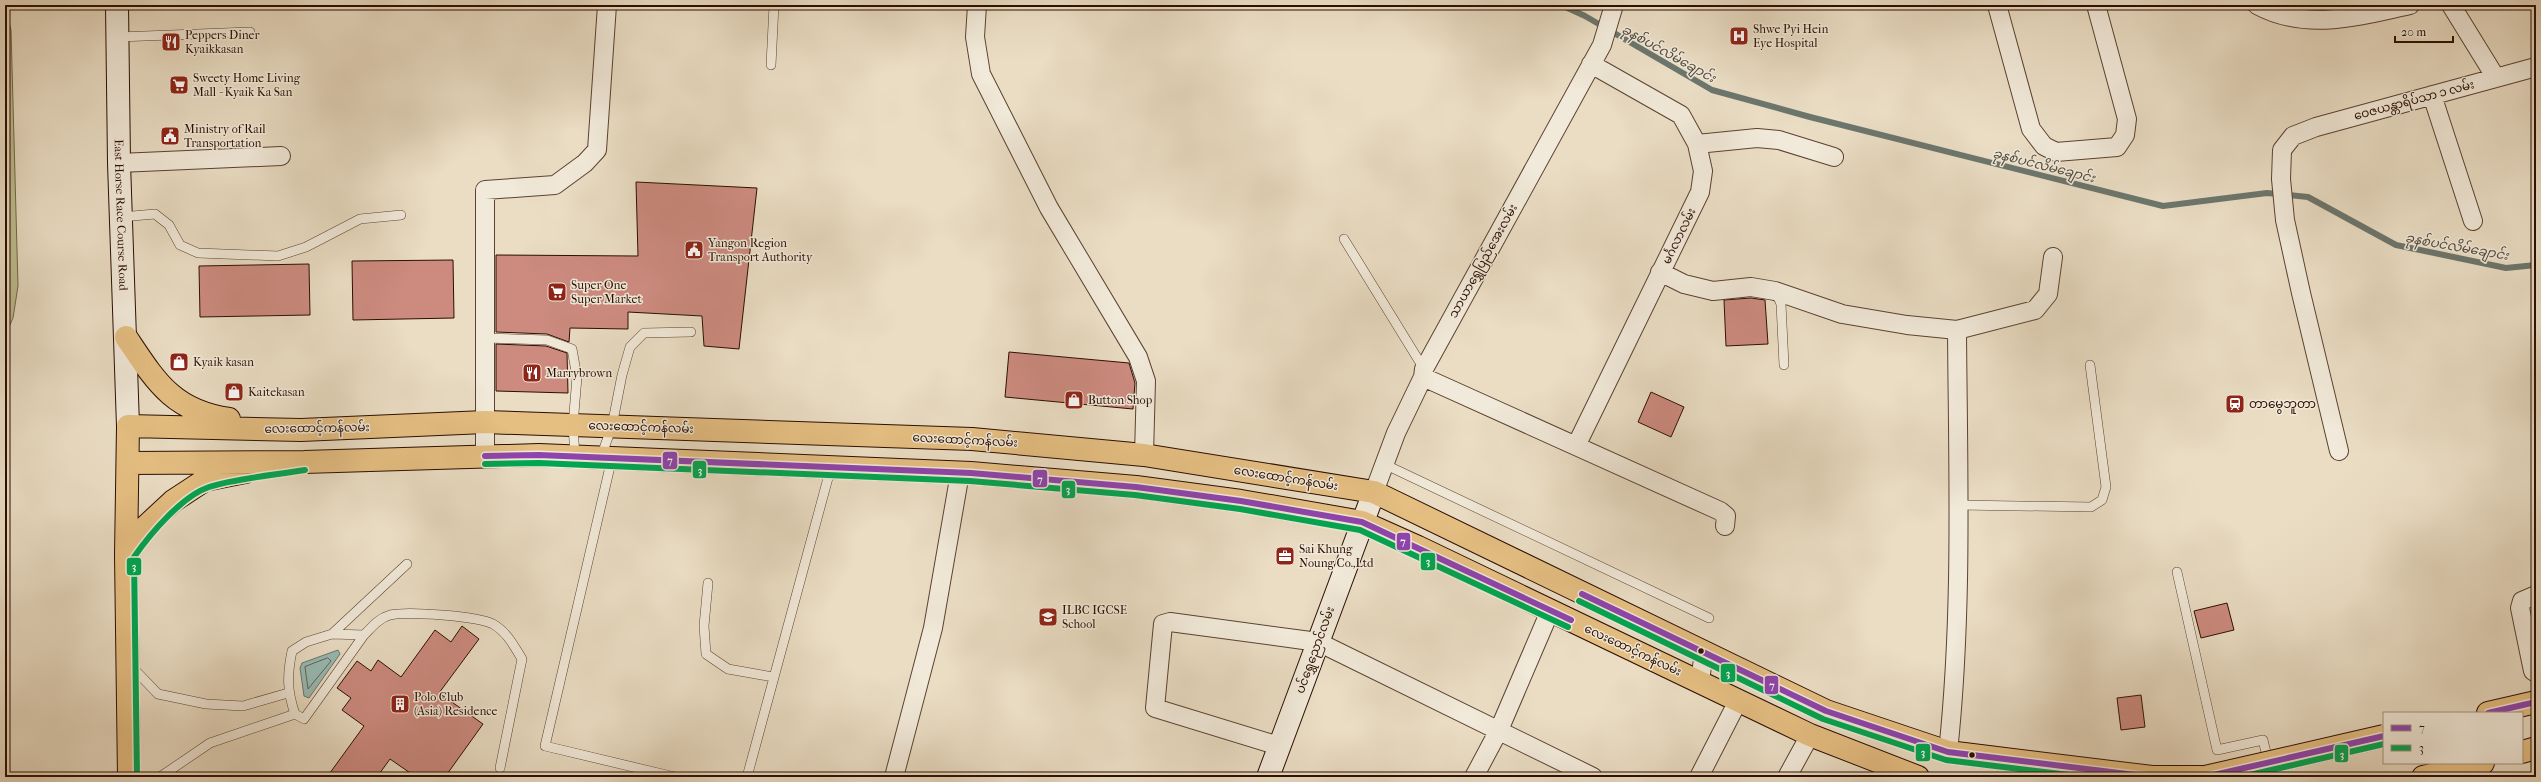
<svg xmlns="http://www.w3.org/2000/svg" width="2541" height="782" font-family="'IM FELL French Canon','Noto Sans Myanmar',serif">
<rect width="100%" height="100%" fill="#eaddc4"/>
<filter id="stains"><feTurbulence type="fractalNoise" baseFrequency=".005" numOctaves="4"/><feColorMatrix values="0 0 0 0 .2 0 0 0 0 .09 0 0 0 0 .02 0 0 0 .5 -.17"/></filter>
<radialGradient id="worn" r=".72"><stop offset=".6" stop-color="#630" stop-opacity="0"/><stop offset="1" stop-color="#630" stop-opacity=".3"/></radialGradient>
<path fill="#bdbf90" stroke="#746648" d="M 5,5 L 11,30 L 18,286 L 13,318 L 5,336 Z"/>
<path fill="#98bbb5" stroke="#6c766d" d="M 338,650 L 340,654 L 309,698 L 304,696 L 300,668 L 302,663 Z"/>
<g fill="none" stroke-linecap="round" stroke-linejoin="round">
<path stroke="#62645a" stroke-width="1" d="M 328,658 L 331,661 L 308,689 L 305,667 Z"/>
<path stroke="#6c766d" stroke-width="6" d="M 1561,5 L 1585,16 L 1712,90 L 1810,117 L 2163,206 L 2267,193 L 2308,197 L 2396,245 L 2506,268 L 2536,265"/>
</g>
<path fill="#cd8b80" stroke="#2b0e00" d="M 636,182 L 757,188 L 739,349 L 704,346 L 702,316 L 628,312 L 628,329 L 570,328 L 569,342 L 547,334 L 496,332 L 496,255 L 638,256 Z
M 453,260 L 454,318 L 353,320 L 352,261 Z
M 309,264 L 310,315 L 200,317 L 199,266 Z
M 1751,298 L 1765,300 L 1768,344 L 1726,346 L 1724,300 Z
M 496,344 L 546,346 L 567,353 L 568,393 L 496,391 Z
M 1009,352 L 1129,363 L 1135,383 L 1133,409 L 1005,397 Z
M 1651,392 L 1684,407 L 1671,437 L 1638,422 Z
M 2227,603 L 2234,630 L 2201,638 L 2194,611 Z
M 462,626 L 479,639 L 439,693 L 483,724 L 445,777 L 416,777 L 390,759 L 377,777 L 327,777 L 364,726 L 342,710 L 351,698 L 337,688 L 357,661 L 371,671 L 378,660 L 401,677 L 435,630 L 451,642 Z
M 2141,695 L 2145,727 L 2121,730 L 2117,698 Z"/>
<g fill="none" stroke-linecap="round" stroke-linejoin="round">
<defs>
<path id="lane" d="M 118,37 L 250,32
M 771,65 L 774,5
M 121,217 L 155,214 L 169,225 L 180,245 L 198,253 L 278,256 L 306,247 L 360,219 L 401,215
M 1344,239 L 1424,369
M 1776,292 L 1781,304 L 1784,365
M 485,338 L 547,340 L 572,349 L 577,377 L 573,425 L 575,457
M 601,457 L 612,426 L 622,375 L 630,347 L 644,333 L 691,332
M 612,458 L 545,746 L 675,777
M 1384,464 L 1709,618
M 1959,505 L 2091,507 L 2102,500 L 2106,487 L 2090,365
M 2177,572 L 2217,750 L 2263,740 L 2272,777
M 708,583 L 704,626 L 706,654 L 728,669 L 773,677
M 332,634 L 364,635 L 304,719 L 295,714 C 287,691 287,675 292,651 L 306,642 L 332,634 L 407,564
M 364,635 C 372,627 379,618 390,615 C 408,611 477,616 493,624 C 507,632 514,646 522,659 L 500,768
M 130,665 L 158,694 L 206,704 L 243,706 L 288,693
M 160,777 L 210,743 L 295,714
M 747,777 L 831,467"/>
<path id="street" d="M 977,5 L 975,37 L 981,74 L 1049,208 L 1138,357 L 1146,381 L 1144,455
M 1997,5 L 2031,129 L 2044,146 L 2056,152 L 2117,147 L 2125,135 L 2127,119 L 2096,5
M 2257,5 C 2307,32 2359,16 2410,5
M 2451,5 L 2496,78
M 2432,95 L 2473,221
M 1697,144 L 1757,138 L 1779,140 L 1834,157
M 119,163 L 281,156
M 1660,272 L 1684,284 L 1713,291 L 1751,287 L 1775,291 L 1842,314 L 1907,325 L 1957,330 L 2035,310 L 2048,294 L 2053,257
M 1423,377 L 1720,511 L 1726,516 L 1725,526
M 1576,446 L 1700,192 L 1703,171 L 1697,144 L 1681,115 L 1591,64
M 2339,451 L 2301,293 L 2285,220 L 2281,179 L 2282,150 L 2293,136 L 2316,127 L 2536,67
M 485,456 L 485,190 L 555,185 L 585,163 L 597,150 L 607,5
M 1374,492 L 1396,433 L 1423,377 L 1424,369 L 1602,45 L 1614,5
M 2536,595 L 2522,601 L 2520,608 L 2533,671 L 2536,673
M 1700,681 L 1704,652
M 1279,746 L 1155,708 L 1163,624 L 1170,622 L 1318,642 L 1593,777
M 1948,752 C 1963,612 1958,470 1957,330
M 894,777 L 933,628 L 960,473
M 1474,777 L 1499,730 L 1550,611
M 1699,777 L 1738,701
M 1787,777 L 1810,735"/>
<g id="secondary">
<path id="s1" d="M 117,5 L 119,163 L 128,426"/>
<path d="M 1268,777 L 1374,492"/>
</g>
<path id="primary" d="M 126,337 C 155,380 172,411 229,419
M 128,463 L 304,462 L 539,455 L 971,473 L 1136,487 L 1241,501 L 1362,522 L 1418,547 L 1810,735 L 1918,777
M 126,555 L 145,527 L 173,501 L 205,480 L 245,472
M 2488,713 L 2536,702
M 2522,752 L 2536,748
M 129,777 L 126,555 L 128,426 L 301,430 L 485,422 L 972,439 L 1144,455 L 1374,492 L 1826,711 L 1948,752 L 2152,777 L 2205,777
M 2423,777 L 2483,763"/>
</defs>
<use href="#lane" stroke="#5b4231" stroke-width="10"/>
<use href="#street" stroke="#5b4231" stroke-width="20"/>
<use href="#secondary" stroke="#2b0e00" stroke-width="24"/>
<use href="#primary" stroke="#2b0e00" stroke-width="24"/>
<use href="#lane" stroke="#f1e9d9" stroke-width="9"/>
<use href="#street" stroke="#f1e9d9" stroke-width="18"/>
<use href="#secondary" stroke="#f1e9d9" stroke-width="22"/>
<use href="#primary" stroke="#e5be82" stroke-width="22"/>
<defs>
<path id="primary-bridge" d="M 2205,777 L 2384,736"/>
</defs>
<use href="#primary-bridge" stroke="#2b0e00" stroke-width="24" stroke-linecap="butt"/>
<use href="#primary-bridge" stroke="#e5be82" stroke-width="22"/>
<defs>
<path id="bus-1" d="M 485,456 L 539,455 L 971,473 L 1136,487 L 1241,501 L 1362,522 L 1571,620
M 1582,594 L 1826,711 L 1948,752 L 2152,777 L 2205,777 L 2384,736
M 2488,713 L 2536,702"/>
<path id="bus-2" d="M 485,464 L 539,463 L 970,481 L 1135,495 L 1240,509 L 1360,530 L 1568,627
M 1579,601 L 1823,719 L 1946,760 L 2086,777
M 137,777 L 134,557 C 150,534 182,496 209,487 C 237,478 276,475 305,470
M 2241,777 L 2384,744"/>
</defs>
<use href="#bus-1" stroke="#f1e9d9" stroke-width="9"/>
<use href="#bus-2" stroke="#f1e9d9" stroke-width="9"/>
<use href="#bus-1" stroke="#8e44ad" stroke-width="6"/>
<use href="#bus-2" stroke="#00a651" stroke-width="6"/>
</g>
<defs>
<symbol id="hospital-square" viewBox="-11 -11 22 22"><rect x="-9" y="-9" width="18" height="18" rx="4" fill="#8f2418" stroke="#f1e9d9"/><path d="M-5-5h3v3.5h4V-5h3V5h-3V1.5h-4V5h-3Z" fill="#fff"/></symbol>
<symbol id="restaurant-square" viewBox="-11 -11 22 22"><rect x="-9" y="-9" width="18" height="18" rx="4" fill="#8f2418" stroke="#f1e9d9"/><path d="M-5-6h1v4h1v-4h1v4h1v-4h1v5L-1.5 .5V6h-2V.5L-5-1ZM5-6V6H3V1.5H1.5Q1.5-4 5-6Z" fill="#fff"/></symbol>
<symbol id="supermarket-square" viewBox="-11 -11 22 22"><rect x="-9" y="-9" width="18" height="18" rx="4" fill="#8f2418" stroke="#f1e9d9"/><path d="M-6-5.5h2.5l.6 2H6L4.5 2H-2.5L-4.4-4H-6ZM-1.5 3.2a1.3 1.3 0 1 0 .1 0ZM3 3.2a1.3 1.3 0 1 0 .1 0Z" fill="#fff"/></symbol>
<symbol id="civic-square" viewBox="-11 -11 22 22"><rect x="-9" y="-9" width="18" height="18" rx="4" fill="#8f2418" stroke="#f1e9d9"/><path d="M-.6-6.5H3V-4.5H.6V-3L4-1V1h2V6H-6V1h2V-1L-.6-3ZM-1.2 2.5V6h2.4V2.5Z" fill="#fff"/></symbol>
<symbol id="shop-square" viewBox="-11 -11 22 22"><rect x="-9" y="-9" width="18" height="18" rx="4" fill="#8f2418" stroke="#f1e9d9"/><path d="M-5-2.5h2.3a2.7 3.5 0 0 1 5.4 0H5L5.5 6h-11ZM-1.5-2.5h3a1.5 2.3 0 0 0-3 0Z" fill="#fff"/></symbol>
<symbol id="station-square" viewBox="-11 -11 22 22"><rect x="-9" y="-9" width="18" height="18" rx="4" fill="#8f2418" stroke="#f1e9d9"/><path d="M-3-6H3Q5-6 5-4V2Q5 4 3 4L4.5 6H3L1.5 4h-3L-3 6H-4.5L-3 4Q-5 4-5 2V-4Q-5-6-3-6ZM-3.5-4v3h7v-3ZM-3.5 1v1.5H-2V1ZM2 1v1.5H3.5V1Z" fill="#fff"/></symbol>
<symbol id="office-square" viewBox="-11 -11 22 22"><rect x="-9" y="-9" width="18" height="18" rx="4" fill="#8f2418" stroke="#f1e9d9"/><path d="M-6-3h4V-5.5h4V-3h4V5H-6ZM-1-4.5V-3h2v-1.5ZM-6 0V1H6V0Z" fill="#fff"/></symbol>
<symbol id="school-square" viewBox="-11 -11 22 22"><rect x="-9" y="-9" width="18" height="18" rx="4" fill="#8f2418" stroke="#f1e9d9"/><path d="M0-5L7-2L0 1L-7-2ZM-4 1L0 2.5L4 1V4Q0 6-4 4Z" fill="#fff"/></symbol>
<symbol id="building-square" viewBox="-11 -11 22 22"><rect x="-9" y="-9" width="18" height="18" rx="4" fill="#8f2418" stroke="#f1e9d9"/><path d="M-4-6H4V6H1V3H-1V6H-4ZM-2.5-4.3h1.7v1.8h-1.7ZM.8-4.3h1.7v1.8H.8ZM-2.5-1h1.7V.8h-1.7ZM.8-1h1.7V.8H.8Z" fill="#fff"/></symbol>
</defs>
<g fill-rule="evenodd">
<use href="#hospital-square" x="1728" y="25" width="22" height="22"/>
<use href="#restaurant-square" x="160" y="31" width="22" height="22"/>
<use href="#supermarket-square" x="168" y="74" width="22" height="22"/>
<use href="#civic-square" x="159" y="125" width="22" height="22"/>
<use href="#civic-square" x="683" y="239" width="22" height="22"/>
<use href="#supermarket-square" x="546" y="281" width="22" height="22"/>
<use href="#shop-square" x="168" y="351" width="22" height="22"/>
<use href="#restaurant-square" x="521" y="362" width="22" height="22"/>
<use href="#shop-square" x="223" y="381" width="22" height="22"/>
<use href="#shop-square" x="1063" y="389" width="22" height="22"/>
<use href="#station-square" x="2224" y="393" width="22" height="22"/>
<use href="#office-square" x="1274" y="545" width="22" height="22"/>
<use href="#school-square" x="1037" y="606" width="22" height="22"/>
<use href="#building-square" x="389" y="693" width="22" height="22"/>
</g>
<g fill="#2b0e00" stroke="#f1e9d9" stroke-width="1.5">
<circle cx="1701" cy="651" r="3.5"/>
<circle cx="1972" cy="755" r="3.5"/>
</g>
<g text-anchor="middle" stroke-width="3" stroke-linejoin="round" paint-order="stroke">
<g font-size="12" fill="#2b0e00" stroke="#f1e9d9" text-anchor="start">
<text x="1753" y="33">Shwe Pyi Hein<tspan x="1753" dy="14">Eye Hospital</tspan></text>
<text x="185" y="39">Peppers Diner<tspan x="185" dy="14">Kyaikkasan</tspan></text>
<text x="193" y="82">Sweety Home Living<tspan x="193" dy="14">Mall - Kyaik Ka San</tspan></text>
<text x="184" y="133">Ministry of Rail<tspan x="184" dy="14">Transportation</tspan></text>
<text x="708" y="247">Yangon Region<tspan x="708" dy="14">Transport Authority</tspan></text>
<text x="571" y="289">Super One<tspan x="571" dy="14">Super Market</tspan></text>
<text x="193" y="366">Kyaik kasan</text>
<text x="546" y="377">Marrybrown</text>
<text x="248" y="396">Kaitekasan</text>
<text x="1088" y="404">Button Shop</text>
<text x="2249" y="408">တာမွေဘူတာ</text>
<text x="1299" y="553">Sai Khung<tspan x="1299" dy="14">Noung Co.,Ltd</tspan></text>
<text x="1062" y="614">ILBC IGCSE<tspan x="1062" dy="14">School</tspan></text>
<text x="414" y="701">Polo Club<tspan x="414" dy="14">(Asia) Residence</tspan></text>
</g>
<g font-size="12" fill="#2b0e00" stroke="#f1e9d9">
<text transform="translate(2414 100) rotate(-15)" y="4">ဝေဇယန္တာရိပ်သာ ၁ လမ်း</text>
<text dy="4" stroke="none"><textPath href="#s1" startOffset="210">East Horse Race Course Road</textPath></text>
<text transform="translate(1679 236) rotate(-64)" y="4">မင်္ဂလာလမ်း</text>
<text transform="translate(1483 261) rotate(-61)" y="4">သာယာရွှေပြည်အေးလမ်း</text>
<text transform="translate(641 427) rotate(2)" y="4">လေးထောင့်ကန်လမ်း</text>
<text transform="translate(317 428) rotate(-1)" y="4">လေးထောင့်ကန်လမ်း</text>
<text transform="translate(965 440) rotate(3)" y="4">လေးထောင့်ကန်လမ်း</text>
<text transform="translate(1286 478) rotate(9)" y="4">လေးထောင့်ကန်လမ်း</text>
<text transform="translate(1315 650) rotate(-70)" y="4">ပင်ရွှေညောင်လမ်း</text>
<text transform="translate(1633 650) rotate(25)" y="4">လေးထောင့်ကန်လမ်း</text>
</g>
<g font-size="13" font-style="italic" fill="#514b3f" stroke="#f1e9d9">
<text transform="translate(1669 53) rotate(29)" y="5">ခုနစ်ပင်လိမ်ချောင်း</text>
<text transform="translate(2044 165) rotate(14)" y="5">ခုနစ်ပင်လိမ်ချောင်း</text>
<text transform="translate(2457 246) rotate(10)" y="5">ခုနစ်ပင်လိမ်ချောင်း</text>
</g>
</g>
<g stroke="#f1e9d9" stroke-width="1.5">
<rect x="662" y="451" width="16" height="19" rx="4" fill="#8e44ad"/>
<rect x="692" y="460" width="15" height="19" rx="4" fill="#00a651"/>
<rect x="1032" y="469" width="16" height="19" rx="4" fill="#8e44ad"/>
<rect x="1061" y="480" width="15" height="19" rx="4" fill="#00a651"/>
<rect x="1396" y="532" width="15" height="19" rx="4" fill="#8e44ad"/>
<rect x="1420" y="552" width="16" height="19" rx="4" fill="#00a651"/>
<rect x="126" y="557" width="16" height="19" rx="4" fill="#00a651"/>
<rect x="1720" y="663" width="16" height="20" rx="4" fill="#00a651"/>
<rect x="1764" y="675" width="15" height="20" rx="4" fill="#8e44ad"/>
<rect x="1915" y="743" width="16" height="19" rx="4" fill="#00a651"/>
<rect x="2334" y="744" width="15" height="19" rx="4" fill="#00a651"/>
</g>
<g font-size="11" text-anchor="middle" font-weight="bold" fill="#fff">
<text x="670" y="464">7</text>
<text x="700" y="474">3</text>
<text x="1040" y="483">7</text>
<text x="1068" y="493">3</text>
<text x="1403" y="545">7</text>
<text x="1428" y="565">3</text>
<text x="134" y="570">3</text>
<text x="1728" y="677">3</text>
<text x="1772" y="689">7</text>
<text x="1923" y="756">3</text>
<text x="2342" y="758">3</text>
</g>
<rect width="2541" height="782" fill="none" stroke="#eaddc4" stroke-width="20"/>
<rect x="6" y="6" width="2529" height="770" fill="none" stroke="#2b0e00" stroke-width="2"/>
<rect x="10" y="10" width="2521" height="762" fill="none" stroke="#2b0e00"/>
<rect x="2383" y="712" width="140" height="52" fill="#f1e9d9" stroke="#a29182"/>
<rect x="2391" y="725" width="20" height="6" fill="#8e44ad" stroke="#a29182"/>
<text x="2419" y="732" font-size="12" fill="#2b0e00">7</text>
<rect x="2391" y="745" width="20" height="6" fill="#00a651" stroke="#a29182"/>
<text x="2419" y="752" font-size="12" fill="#2b0e00">3</text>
<path d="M2395 36v6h58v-6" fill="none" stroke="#2b0e00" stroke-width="2"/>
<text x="2401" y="36" font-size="12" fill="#2b0e00" stroke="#f1e9d9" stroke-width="3" paint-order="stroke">20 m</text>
<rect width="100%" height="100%" filter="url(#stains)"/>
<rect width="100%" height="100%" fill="url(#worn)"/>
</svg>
